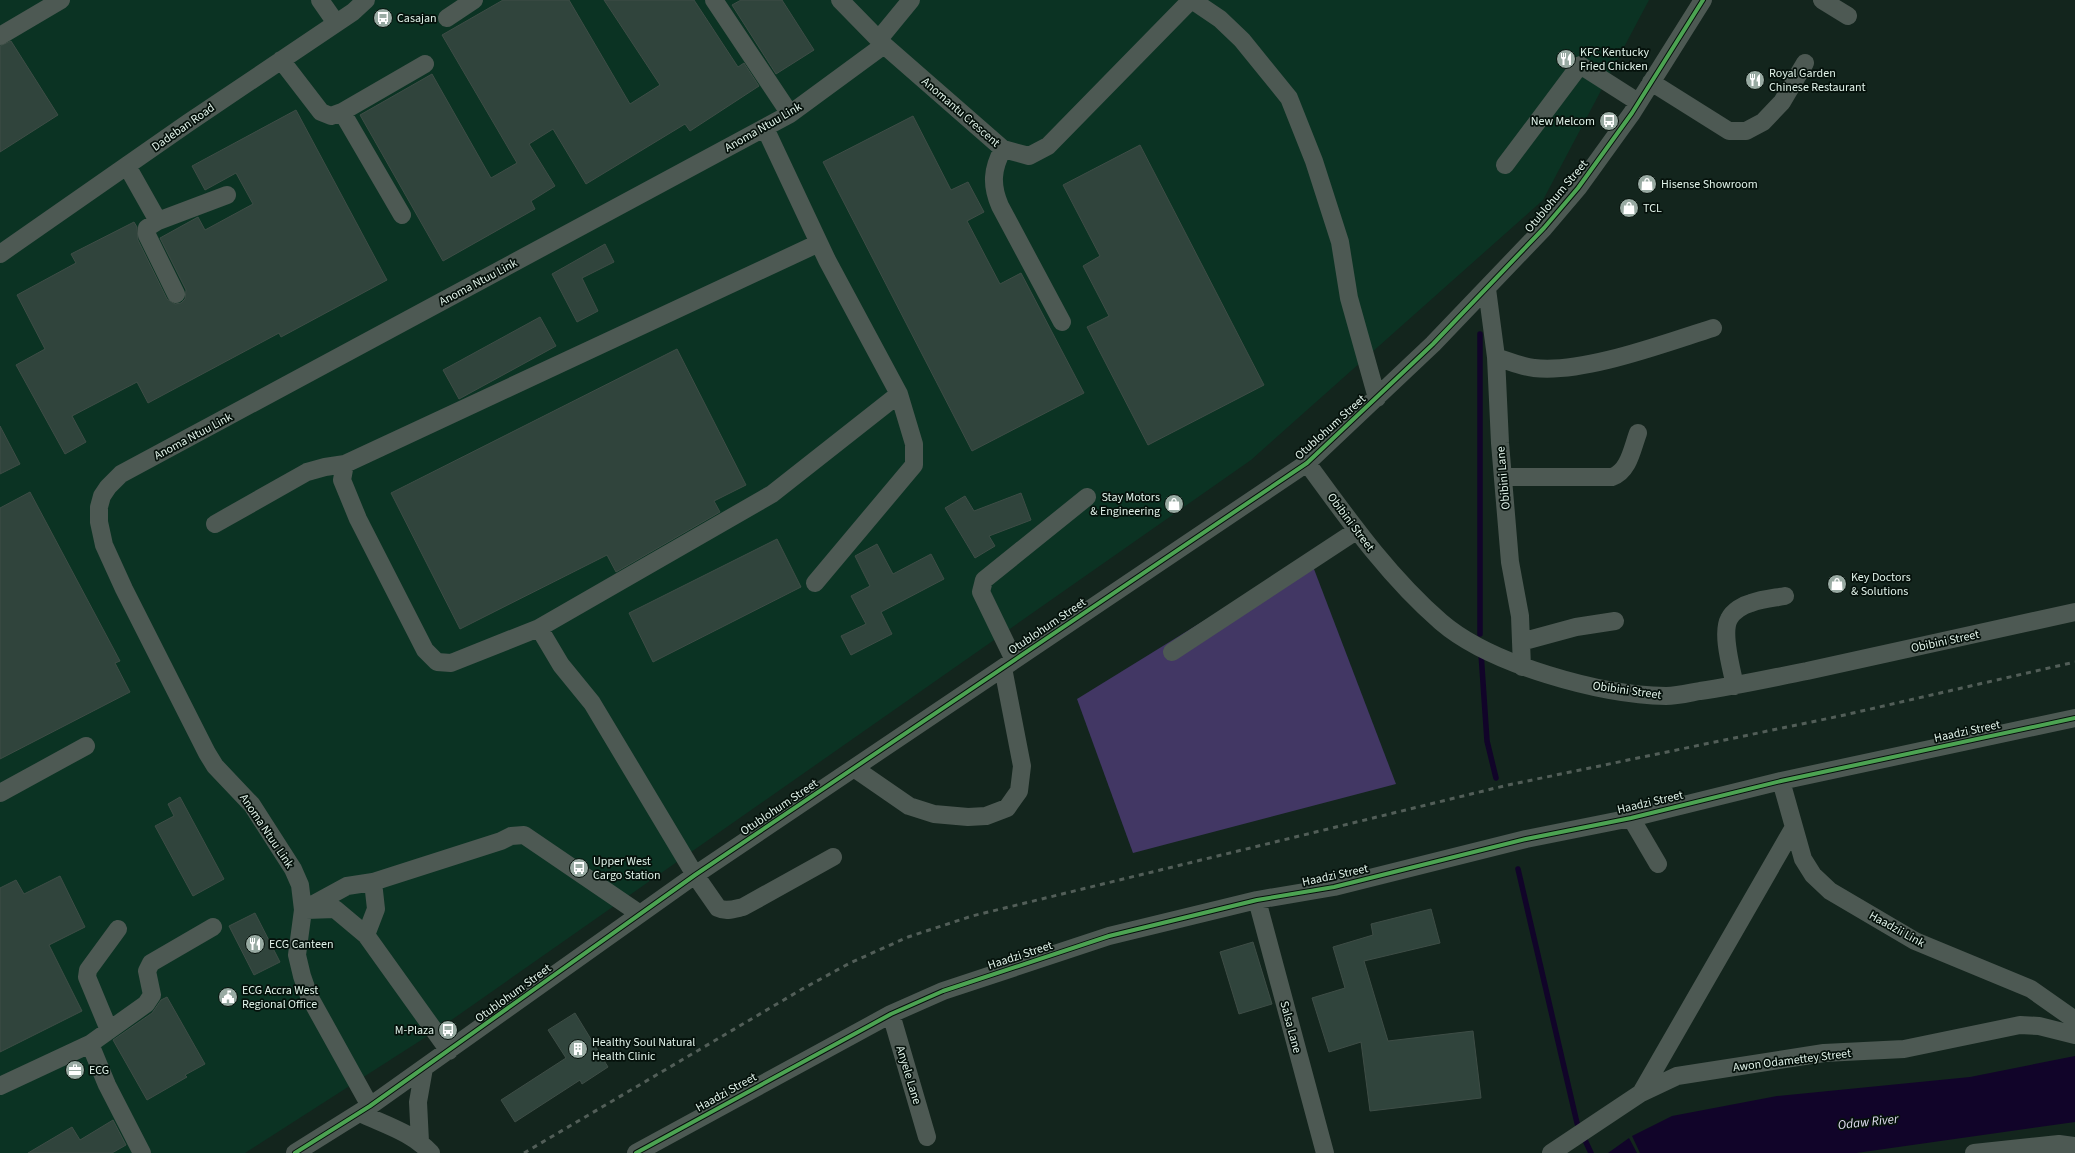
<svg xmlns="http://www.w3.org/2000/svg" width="2075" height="1153" font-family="'Source Sans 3',sans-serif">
<rect width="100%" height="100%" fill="#13251d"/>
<path fill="#0b3323" d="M 0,0 L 1649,0 L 1543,200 L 1251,460 L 440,1028 L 245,1153 L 0,1153 Z"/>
<path fill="#423764" d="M 1309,556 L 1396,784 L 1133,853 L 1077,699 Z"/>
<path fill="#110429" d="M 2075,1056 L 2075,1122 L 1856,1153 L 1640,1153 L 1632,1136 L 1672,1116 L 1777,1096 L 1970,1077 Z
M 1629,1138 L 1637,1153 L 1608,1153 Z"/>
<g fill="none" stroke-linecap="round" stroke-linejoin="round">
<path stroke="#110429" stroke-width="5.5" d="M 1480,634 L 1480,334
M 1481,653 L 1487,741 L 1496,778
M 1518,869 L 1577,1123 L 1591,1153"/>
</g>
<path fill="#30443c" stroke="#3e4d46" d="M 503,0 L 569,0 L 630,104 L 660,85 L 604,0 L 694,0 L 738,67 L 744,63 L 759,86 L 690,131 L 685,124 L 586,184 L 553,129 L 529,144 L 555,186 L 531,201 L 535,209 L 443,261 L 360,115 L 432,74 L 491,178 L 517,163 L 442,35 Z
M 741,0 L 782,0 L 814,50 L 776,74 L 732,5 Z
M 11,41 L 58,115 L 0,152 L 0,46 Z
M 296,110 L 387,280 L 281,337 L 279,333 L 148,403 L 137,382 L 72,416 L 86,442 L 65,454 L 16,365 L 45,349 L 17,295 L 76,263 L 71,254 L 134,222 L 137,227 L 138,240 L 167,299 L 175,304 L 181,303 L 185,299 L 186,290 L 160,238 L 198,217 L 205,230 L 253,204 L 236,173 L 205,190 L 192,166 Z
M 913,116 L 951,190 L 968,182 L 984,212 L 967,221 L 1000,284 L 1021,273 L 1084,393 L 972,451 L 823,162 Z
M 1140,145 L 1264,385 L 1148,445 L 1087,327 L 1109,316 L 1083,266 L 1100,256 L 1063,185 Z
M 605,244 L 614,262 L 582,278 L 598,311 L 577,322 L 552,274 Z
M 540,317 L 556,346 L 459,399 L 443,370 Z
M 677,349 L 746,485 L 714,501 L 720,512 L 616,572 L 607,555 L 460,629 L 391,493 Z
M 0,426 L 20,464 L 0,474 Z
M 30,492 L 120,661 L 115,663 L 130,692 L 0,759 L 0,508 Z
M 1021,493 L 1031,520 L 989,536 L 995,546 L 975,558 L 945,508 L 965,496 L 974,511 Z
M 777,539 L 801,587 L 653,662 L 629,613 Z
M 877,544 L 893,574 L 931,554 L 944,579 L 881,612 L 892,634 L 851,655 L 841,636 L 866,624 L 851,596 L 870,586 L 855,556 Z
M 180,797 L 224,879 L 193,896 L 155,826 L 174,816 L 168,804 Z
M 60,876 L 85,927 L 49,945 L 82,1011 L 0,1052 L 0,888 L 16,880 L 24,894 Z
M 1431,909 L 1440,943 L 1364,961 L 1388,1041 L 1473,1031 L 1481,1098 L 1370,1111 L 1361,1042 L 1329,1052 L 1312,998 L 1345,988 L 1333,947 L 1373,935 L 1371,924 Z
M 255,913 L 280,962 L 254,975 L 229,926 Z
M 1253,942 L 1272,1004 L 1239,1014 L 1220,952 Z
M 167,997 L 205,1064 L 185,1075 L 187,1077 L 147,1100 L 113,1040 L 152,1013 L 161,1000 Z
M 575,1013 L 608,1067 L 582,1084 L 580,1080 L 515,1122 L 501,1100 L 566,1058 L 548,1030 Z
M 113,1120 L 126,1145 L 112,1153 L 28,1153 L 72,1127 L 80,1140 Z"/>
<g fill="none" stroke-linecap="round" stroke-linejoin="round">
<path stroke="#4d5953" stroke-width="18" d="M 320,0 L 336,23
M 714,0 L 790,114
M 840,0 L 884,45 L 1003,149 L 1029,156 L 1048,146 L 1191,0
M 1192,0 L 1220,19 L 1242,40 L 1289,98 L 1314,161 L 1340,242 L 1349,298 L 1377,398
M 1822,0 L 1848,16
M 447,18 L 474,0
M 0,36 L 61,0
M 879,39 L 911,0
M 281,60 L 321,112 L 331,116 L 342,112 L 425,64
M 1651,82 L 1729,131 L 1746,131 L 1763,122 L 1782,102 L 1805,63
M 342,112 L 402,215
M 765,128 L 827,260 L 899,394 L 914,444 L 914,465 L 815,583
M 1003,149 C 992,169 991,185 1000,206 L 1062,322
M 1505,165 L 1580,65 L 1638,102
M 127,166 L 158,221
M 819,243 L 345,464 L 342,480 L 358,519 L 425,650 L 437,662 L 451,663 L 539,628 L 561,665 L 592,703 L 695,875 L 718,908 C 726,912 734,909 743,907 L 833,857
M 0,254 L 188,123 L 353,12 L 366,0
M 1487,289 L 1496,357 L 1500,443 L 1510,562 L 1520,616 L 1522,667
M 176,294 L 147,235 L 147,228 L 158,221 L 227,195
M 1496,357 C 1509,361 1522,367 1534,368 C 1583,374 1665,343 1713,328
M 1307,463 C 1348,519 1388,576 1441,622 C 1491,665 1601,695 1666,696 C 1677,696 1689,693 1700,691 C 1736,686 1771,678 1807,671 C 1896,651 1986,632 2075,612
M 1503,477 L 1612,477 C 1629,471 1632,449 1638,433
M 215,524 L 307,472 L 325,467 L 345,464
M 539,628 L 772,494 L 899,394
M 1521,642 L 1576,627 L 1615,621
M 1172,652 L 1356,531
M 1014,660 L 981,592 L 984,580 L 1087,497
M 1735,686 C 1732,670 1721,634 1729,619 C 1733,611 1743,605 1751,603 C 1762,599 1774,598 1785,596
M 854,768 L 909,806 L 934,814 L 968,817 L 986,816 L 1007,808 L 1019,791 L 1022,766 L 1003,668
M 1781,781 L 1803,859 L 1813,875 L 1830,891 L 1915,941 L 2031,989 L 2075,1020
M 0,793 L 86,746
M 1631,818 L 1658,864
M 1257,900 L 1325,1153
M 303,910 L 347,886 L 373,882
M 306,910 L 335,909 L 366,935
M 891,1014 L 927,1137
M 109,1030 L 87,977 L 88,970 L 118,929
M 449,1051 L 366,935 L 376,909 L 373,882 L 501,841 L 511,836 L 524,835 L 640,914
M 0,1086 L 90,1044
M 1641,1093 L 1794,827
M 370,1106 L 309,996 L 302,976 L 297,955 L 303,910 L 300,885 L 293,869 L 252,805 L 215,766 L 207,753 L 124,589 L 104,545 L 99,522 L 99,507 L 102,496 L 108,487 L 121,474 L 790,114 L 884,45
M 360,1113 C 385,1125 411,1132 431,1153
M 420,1142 L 418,1102 L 424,1068
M 142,1153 L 107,1085 L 90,1044 L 146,1004 L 152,995 L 147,971 L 151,963 L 213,927
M 295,1153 L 370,1106 L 695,875 L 1307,463 L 1433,344 L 1544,228 L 1578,188 L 1632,113 L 1703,0
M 636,1153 L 891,1014 L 943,991 L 1109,936 L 1257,900 L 1334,887 L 1526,839 L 1631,818 L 1781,781 L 2075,718
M 1551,1153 L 1641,1093 L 1677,1076 L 1824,1053 L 1904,1049 L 2020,1025 L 2039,1026 L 2075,1035
M 1974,1153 L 2059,1144 L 2075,1146"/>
<path stroke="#525e58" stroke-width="3" stroke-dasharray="5 5" stroke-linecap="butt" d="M 524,1153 L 804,988 L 850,963 L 908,937 L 972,916 L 1508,785 L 1840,716 L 2075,662"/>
<defs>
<path id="cycleway" d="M 295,1153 L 370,1106 L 695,875 L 1307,463 L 1433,344 L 1544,228 L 1578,188 L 1632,113 L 1703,0
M 636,1153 L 891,1014 L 943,991 L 1109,936 L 1257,900 L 1334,887 L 1526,839 L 1631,818 L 1781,781 L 2075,718"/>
</defs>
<use href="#cycleway" stroke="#05110b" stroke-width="6"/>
<use href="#cycleway" stroke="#4ca352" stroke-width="4"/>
</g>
<defs>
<symbol id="bus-disc" viewBox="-11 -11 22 22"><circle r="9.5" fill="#98aaa2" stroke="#05110b"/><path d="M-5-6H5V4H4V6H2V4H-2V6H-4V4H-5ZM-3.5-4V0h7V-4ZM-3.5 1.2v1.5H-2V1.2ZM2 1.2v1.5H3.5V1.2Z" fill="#fff"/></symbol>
<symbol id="restaurant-disc" viewBox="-11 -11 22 22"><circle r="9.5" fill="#98aaa2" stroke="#05110b"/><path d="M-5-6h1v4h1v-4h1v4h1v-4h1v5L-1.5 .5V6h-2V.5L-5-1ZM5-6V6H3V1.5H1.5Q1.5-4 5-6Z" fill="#fff"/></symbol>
<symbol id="shop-disc" viewBox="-11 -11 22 22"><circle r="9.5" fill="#98aaa2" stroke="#05110b"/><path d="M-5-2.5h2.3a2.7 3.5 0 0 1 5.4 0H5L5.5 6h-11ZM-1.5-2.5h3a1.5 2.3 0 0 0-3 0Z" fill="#fff"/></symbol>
<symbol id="civic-disc" viewBox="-11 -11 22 22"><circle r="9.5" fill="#98aaa2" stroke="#05110b"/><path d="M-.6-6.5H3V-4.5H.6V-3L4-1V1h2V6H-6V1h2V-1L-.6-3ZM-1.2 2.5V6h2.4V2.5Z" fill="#fff"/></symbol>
<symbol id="building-disc" viewBox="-11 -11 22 22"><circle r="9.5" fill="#98aaa2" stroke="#05110b"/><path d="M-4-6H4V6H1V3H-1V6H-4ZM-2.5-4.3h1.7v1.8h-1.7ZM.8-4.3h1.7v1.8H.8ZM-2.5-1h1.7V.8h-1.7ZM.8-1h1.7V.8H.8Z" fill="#fff"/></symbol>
<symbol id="office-disc" viewBox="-11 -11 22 22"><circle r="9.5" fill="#98aaa2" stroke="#05110b"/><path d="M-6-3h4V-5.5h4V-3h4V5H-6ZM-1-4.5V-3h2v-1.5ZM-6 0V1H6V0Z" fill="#fff"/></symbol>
</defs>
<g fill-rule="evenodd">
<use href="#bus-disc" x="372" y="7" width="22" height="22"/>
<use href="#restaurant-disc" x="1555" y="48" width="22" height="22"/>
<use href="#restaurant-disc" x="1744" y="69" width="22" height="22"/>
<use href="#bus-disc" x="1598" y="110" width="22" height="22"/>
<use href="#shop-disc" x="1636" y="173" width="22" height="22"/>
<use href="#shop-disc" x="1618" y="197" width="22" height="22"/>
<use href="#shop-disc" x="1163" y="493" width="22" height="22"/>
<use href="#shop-disc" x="1826" y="573" width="22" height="22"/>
<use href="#bus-disc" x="568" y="857" width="22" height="22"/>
<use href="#restaurant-disc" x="244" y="933" width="22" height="22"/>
<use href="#civic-disc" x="217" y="986" width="22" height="22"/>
<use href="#bus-disc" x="437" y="1019" width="22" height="22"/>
<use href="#building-disc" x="567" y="1038" width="22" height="22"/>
<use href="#office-disc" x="64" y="1059" width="22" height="22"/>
</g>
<g text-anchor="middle" stroke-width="3.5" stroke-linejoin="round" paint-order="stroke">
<g font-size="12" fill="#e0f2e9" stroke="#05110b" text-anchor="start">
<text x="397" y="22">Casajan</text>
<text x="1580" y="56">KFC Kentucky<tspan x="1580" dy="14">Fried Chicken</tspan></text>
<text x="1769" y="77">Royal Garden<tspan x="1769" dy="14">Chinese Restaurant</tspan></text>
<text x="1595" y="125" text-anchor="end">New Melcom</text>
<text x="1661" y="188">Hisense Showroom</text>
<text x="1643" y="212">TCL</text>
<text x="1160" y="501" text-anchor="end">Stay Motors<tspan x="1160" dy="14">&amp; Engineering</tspan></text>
<text x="1851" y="581">Key Doctors<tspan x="1851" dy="14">&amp; Solutions</tspan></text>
<text x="593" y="865">Upper West<tspan x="593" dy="14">Cargo Station</tspan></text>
<text x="269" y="948">ECG Canteen</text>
<text x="242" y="994">ECG Accra West<tspan x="242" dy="14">Regional Office</tspan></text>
<text x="434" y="1034" text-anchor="end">M-Plaza</text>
<text x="592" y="1046">Healthy Soul Natural<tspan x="592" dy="14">Health Clinic</tspan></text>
<text x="89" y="1074">ECG</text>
</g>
<g font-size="12" fill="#e0f2e9" stroke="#05110b">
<text transform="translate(961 112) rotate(41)" y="4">Anomantu Crescent</text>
<text transform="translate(183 127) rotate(-35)" y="4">Dadeban Road</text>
<text transform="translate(763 127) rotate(-30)" y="4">Anoma Ntuu Link</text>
<text transform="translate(1556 196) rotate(-50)" y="4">Otublohum Street</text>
<text transform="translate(478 282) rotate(-28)" y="4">Anoma Ntuu Link</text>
<text transform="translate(1330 427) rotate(-42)" y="4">Otublohum Street</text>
<text transform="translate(193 436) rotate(-28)" y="4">Anoma Ntuu Link</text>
<text transform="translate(1503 478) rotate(-95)" y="4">Obibini Lane</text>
<text transform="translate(1351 522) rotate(53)" y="4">Obibini Street</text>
<text transform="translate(1047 626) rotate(-34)" y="4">Otublohum Street</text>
<text transform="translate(1945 641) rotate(-12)" y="4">Obibini Street</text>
<text transform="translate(1627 690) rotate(8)" y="4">Obibini Street</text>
<text transform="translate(1967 731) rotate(-12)" y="4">Haadzi Street</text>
<text transform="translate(1650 802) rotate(-13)" y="4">Haadzi Street</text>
<text transform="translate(779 807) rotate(-34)" y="4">Otublohum Street</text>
<text transform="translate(267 831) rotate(56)" y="4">Anoma Ntuu Link</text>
<text transform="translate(1335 875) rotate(-12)" y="4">Haadzi Street</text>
<text transform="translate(1897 929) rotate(29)" y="4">Haadzii Link</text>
<text transform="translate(1020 955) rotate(-18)" y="4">Haadzi Street</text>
<text transform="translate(513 993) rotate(-36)" y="4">Otublohum Street</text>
<text transform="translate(1291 1027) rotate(75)" y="4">Salsa Lane</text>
<text transform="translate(1792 1060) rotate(-7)" y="4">Awon Odamettey Street</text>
<text transform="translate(909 1075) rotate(73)" y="4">Anyele Lane</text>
<text transform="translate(726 1092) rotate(-29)" y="4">Haadzi Street</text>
</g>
<g font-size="13" font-style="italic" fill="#e3dff2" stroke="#05110b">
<text transform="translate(1868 1121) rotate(-6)" y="5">Odaw River</text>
</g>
</g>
</svg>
